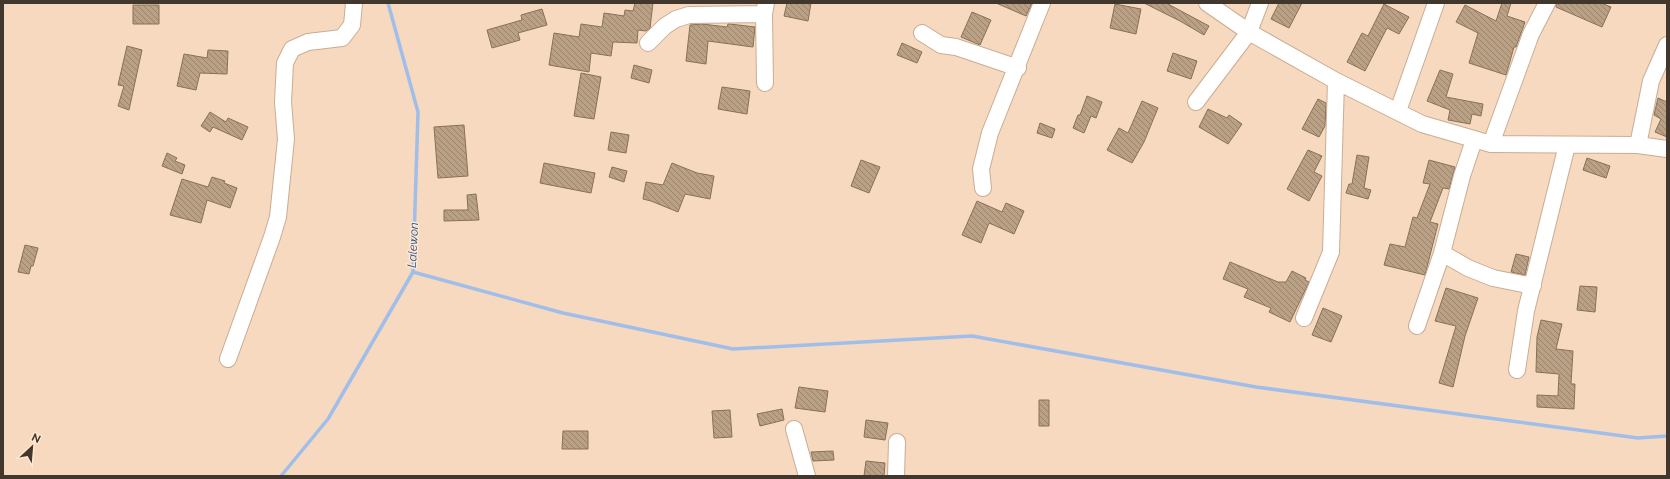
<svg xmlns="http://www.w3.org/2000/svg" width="1670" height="479" font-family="Raleway,sans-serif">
<defs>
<pattern id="building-back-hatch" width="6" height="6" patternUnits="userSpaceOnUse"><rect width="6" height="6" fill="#baa186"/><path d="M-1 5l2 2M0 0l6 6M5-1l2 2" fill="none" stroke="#99846e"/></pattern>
</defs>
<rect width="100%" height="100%" fill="#f6d9be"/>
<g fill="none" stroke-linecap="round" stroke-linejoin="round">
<path stroke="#a0bee9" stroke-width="3.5" d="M 413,272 L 563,313 L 733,349 L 972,336 L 1256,387 L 1638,438 L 1667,436
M 281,476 L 328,419 L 413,272 L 418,112 L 388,3"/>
</g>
<path fill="url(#building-back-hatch)" stroke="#887156" d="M 635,3 L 653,3 L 650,28 L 646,31 L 638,30 L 637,43 L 613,42 L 611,56 L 591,53 L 589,72 L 549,65 L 554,33 L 579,37 L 581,24 L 602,27 L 604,13 L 624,16 L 625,10 L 633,11 Z
M 787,3 L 811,3 L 808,21 L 784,16 Z
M 996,3 L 1032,3 L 1026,16 Z
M 1144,3 L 1166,3 L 1209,26 L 1204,35 L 1180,21 Z
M 1279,3 L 1302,3 L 1289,28 L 1271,19 Z
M 1502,3 L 1511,3 L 1507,16 L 1525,22 L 1516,47 L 1514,47 L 1506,75 L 1469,63 L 1478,33 L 1456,22 L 1465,5 L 1496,21 Z
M 1556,3 L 1601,3 L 1611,7 L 1602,27 L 1556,7 Z
M 1115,4 L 1141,9 L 1136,34 L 1110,28 Z
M 1384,4 L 1409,17 L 1399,34 L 1387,28 L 1365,71 L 1347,62 L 1362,33 L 1368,36 Z
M 133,5 L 159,5 L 159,24 L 133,24 Z
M 542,9 L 547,25 L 518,33 L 520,40 L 492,48 L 487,30 L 522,20 L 521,15 Z
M 972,12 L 991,20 L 980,45 L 961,37 Z
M 702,24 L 727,27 L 728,24 L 730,24 L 755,27 L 753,47 L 708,41 L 706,64 L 686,61 L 690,25 Z
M 902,43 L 922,52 L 917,63 L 897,55 Z
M 127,46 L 142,50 L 129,110 L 118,106 L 124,86 L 118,85 Z
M 208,50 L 228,51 L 227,74 L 200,73 L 196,90 L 177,86 L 184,54 L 207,58 Z
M 1173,53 L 1197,61 L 1191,79 L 1167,71 Z
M 634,65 L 652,70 L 649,83 L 631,78 Z
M 1440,70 L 1453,74 L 1446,97 L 1483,104 L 1481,116 L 1472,114 L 1470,124 L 1448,120 L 1450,110 L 1427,101 Z
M 581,73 L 601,77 L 594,119 L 574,116 Z
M 722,87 L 750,91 L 747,114 L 718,109 Z
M 1087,96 L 1102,102 L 1096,118 L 1091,116 L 1084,133 L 1073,128 L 1078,115 L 1080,115 Z
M 1658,98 L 1667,102 L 1667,137 L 1655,132 L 1661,119 L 1654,115 Z
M 1318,99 L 1326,103 L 1325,126 L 1319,137 L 1302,129 Z
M 1142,101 L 1158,108 L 1144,142 L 1132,163 L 1107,150 L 1119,128 L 1128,133 Z
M 1208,109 L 1227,118 L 1229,115 L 1242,124 L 1228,144 L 1199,127 Z
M 210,112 L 226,122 L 228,118 L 248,127 L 242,140 L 213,127 L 210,132 L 201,126 Z
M 1040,123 L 1055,129 L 1052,138 L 1037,133 Z
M 464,125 L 468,176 L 438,178 L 434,127 Z
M 611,132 L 629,135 L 626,153 L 608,150 Z
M 1308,150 L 1322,156 L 1314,172 L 1322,176 L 1309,201 L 1287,189 Z
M 167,153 L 177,158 L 175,161 L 185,165 L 182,174 L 162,166 Z
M 1357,155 L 1369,157 L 1364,188 L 1371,190 L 1368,199 L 1346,193 L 1349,184 L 1352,184 Z
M 1587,158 L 1610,166 L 1606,178 L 1583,170 Z
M 861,160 L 880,167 L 869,193 L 851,186 Z
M 1429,160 L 1455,167 L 1449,189 L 1443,188 L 1430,222 L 1438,224 L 1425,275 L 1384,265 L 1390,244 L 1405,247 L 1413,217 L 1417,218 L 1430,184 L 1423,183 Z
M 544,163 L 595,173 L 591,193 L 540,183 Z
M 672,163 L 697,173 L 714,176 L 710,199 L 685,194 L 678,212 L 651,201 L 643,199 L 646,182 L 663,185 Z
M 612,167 L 627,171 L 624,182 L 609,177 Z
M 212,177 L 225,181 L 224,183 L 237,188 L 230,208 L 207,200 L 201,223 L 170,215 L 182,179 L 208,187 Z
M 476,194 L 479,220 L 444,221 L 444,210 L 468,210 L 467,195 Z
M 977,201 L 1002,212 L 1006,203 L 1024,211 L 1014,234 L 989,223 L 981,243 L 962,235 Z
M 25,245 L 38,248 L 33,266 L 31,266 L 29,274 L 18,272 Z
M 1516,254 L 1529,257 L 1525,275 L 1511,272 Z
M 1230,262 L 1278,282 L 1286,282 L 1292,271 L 1306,278 L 1305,280 L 1309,282 L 1290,322 L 1269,312 L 1271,308 L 1244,297 L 1248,289 L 1223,279 Z
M 1580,286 L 1597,287 L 1595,312 L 1577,310 Z
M 1446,288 L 1478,298 L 1465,336 L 1453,387 L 1439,383 L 1456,326 L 1435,321 Z
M 1323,308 L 1342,316 L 1331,342 L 1312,335 Z
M 1541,320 L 1562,324 L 1556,349 L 1573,351 L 1571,384 L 1575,384 L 1574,409 L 1537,407 L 1537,395 L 1558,396 L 1559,374 L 1536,372 L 1537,337 Z
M 799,387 L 828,391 L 825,412 L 795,408 Z
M 1039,400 L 1049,400 L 1049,426 L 1039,426 Z
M 782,409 L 784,420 L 760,426 L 757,414 Z
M 730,410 L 732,437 L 714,438 L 712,411 Z
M 866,420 L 888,423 L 885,440 L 864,437 Z
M 563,431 L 588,431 L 588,449 L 562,449 Z
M 833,451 L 834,460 L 813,461 L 811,452 Z
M 866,461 L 885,463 L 884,476 L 864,476 Z"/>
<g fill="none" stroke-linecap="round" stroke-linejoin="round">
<defs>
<path id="minor" d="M 1207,3 L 1249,32 L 1336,81 L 1422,124 L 1491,144 L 1638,145 L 1667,149
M 922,33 L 941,45 L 956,47 L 1018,68
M 648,43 L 665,26 L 676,19 L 689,15 L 764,14
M 765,83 L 764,14 L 766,3
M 1196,102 L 1249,32 L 1260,3
M 1398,111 L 1436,3
M 1491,144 L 1531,34 L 1547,3
M 1638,145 L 1651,81 L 1667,45
M 983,188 L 981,169 L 990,133 L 1042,3
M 1442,253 L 1468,268 L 1493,278 L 1533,286
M 1304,318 L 1331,252 L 1336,81
M 1417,326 L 1442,253 L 1462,176 L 1474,140
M 228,359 L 272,237 L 278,217 L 286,139 L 283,102 L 285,63 L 292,49 L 308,42 L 342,38 L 352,25 L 354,3
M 1517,370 L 1526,311 L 1567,145
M 794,429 L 807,476
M 896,476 L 897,442"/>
</defs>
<use href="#minor" stroke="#c9ad93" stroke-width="18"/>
<use href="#minor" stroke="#fff" stroke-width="16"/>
</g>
<g text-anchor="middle" stroke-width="3" stroke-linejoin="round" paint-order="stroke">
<g font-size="12" font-style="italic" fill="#2a4f85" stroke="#ffe7d1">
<text transform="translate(413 245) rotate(-87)" y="4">Lalewon</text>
</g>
</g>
<rect width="1670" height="479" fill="none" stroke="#42372c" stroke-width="8"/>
<g transform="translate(32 447) rotate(26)" stroke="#ffe7d1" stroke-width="3" paint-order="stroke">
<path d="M0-3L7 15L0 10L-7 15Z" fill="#42372c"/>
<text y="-6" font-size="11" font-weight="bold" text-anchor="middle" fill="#42372c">N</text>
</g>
</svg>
